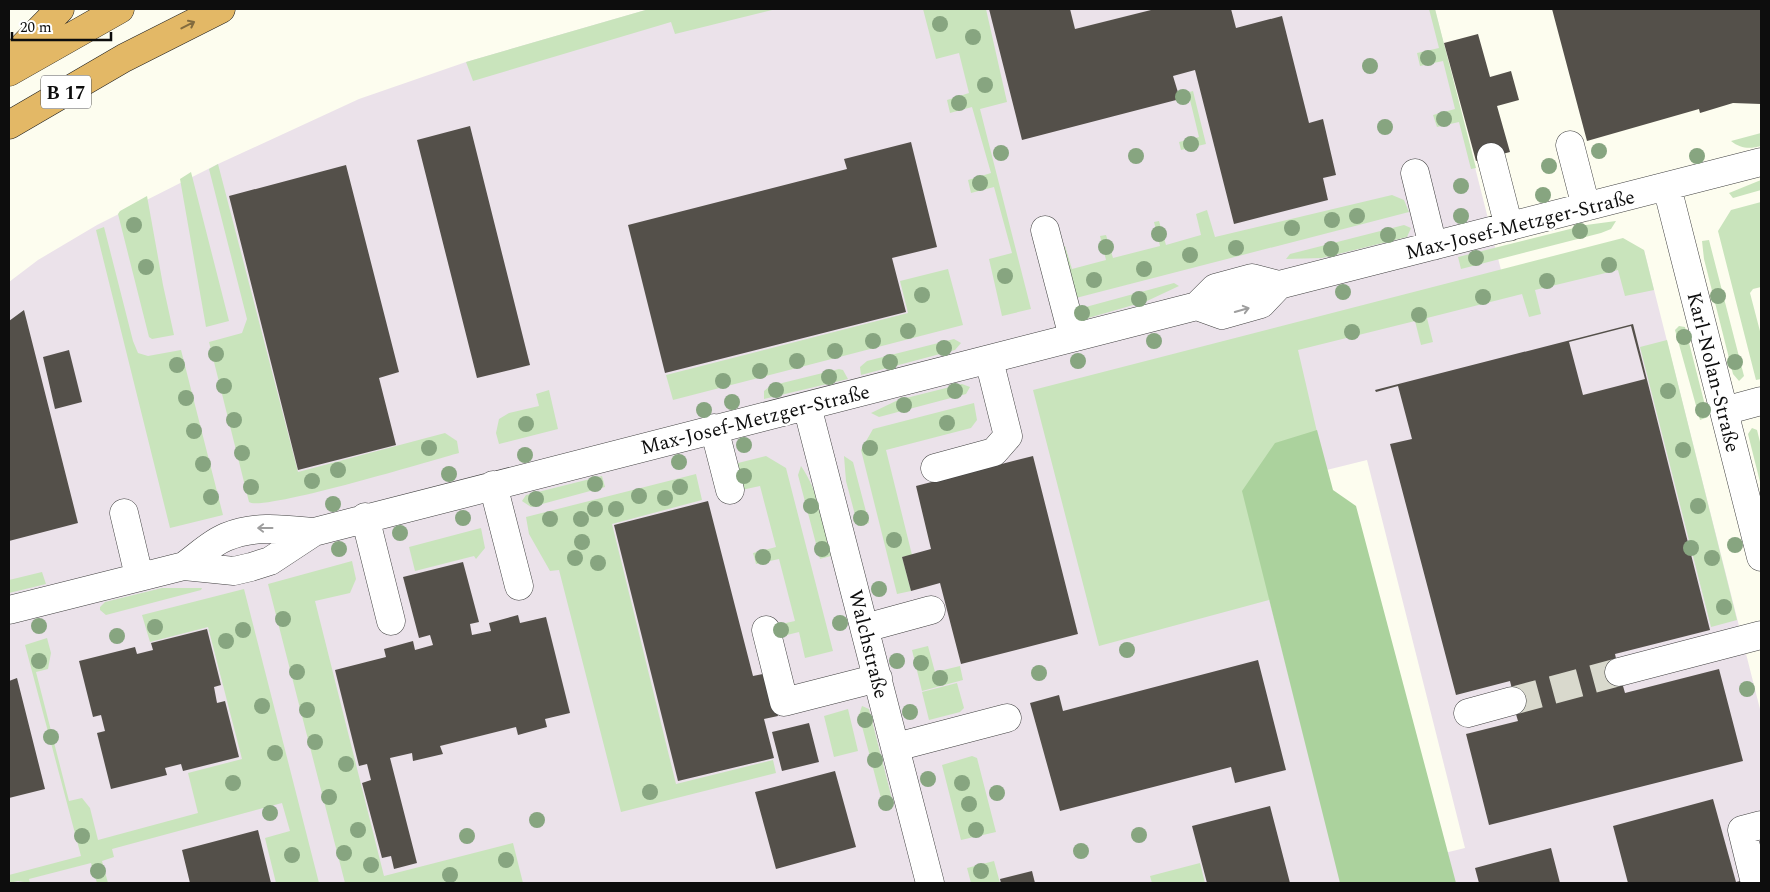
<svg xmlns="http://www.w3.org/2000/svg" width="1770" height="892" font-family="Spectral,serif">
<rect width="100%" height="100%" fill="#fdfdef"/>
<path fill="#ebe2ea" d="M 649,9 L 1435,9 L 1501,270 L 1644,250 L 1761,713 L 1761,883 L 1435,883 L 1428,857 L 1465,848 L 1367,460 L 1242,491 L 1341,883 L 9,883 L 9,282 L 38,260 L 97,225 L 218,164 L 359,99 L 466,62 Z"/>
<path fill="#c9e4bc" d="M 649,9 L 776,9 L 675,34 L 671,22 L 473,81 L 466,62 Z
M 923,9 L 986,9 L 1007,102 L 980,109 L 1031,309 L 1002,316 L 989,259 L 1012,253 L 994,187 L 971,193 L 968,180 L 991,173 L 972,107 L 950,113 L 947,100 L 969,93 L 959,53 L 936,59 Z
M 1429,9 L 1435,9 L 1476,168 L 1471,169 L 1459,122 L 1437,127 L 1433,115 L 1455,109 L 1443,61 L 1420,66 L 1417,53 L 1439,48 Z
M 1193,91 L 1206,144 L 1181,150 L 1179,142 L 1199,137 L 1190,100 L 1180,102 L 1179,95 Z
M 1761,133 L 1761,146 C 1750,149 1741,149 1731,141 Z
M 218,164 L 298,472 L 445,433 L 457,441 L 459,453 C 433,460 262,512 249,502 L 209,342 L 242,333 L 247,319 L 209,169 Z
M 191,172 L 229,321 L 206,327 L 180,179 Z
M 1761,180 L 1761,190 L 1733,198 L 1729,193 Z
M 1392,195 L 1404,200 L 1409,212 L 1072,299 L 1060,251 L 1065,246 L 1072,269 L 1106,260 L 1100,236 L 1106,235 L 1113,258 L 1160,246 L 1154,222 L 1159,221 L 1166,245 L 1201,235 L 1196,214 L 1207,210 L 1215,237 Z
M 147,196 L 163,285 L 174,335 L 152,339 L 149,337 L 118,214 L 120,211 Z
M 1761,202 L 1761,287 L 1753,289 L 1750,293 L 1761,335 L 1761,379 L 1756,380 L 1718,231 L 1731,210 Z
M 1616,221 L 1611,229 L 1601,233 L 1461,269 L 1458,257 L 1586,225 Z
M 1404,225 L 1411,228 L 1407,237 L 1322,258 L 1286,259 L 1290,254 Z
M 104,227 L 133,341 L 138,353 L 148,356 L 181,350 L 223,515 L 170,528 L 96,230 Z
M 1623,238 L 1644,250 L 1654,290 L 1625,296 L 1618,270 L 1535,290 L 1541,314 L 1529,317 L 1522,294 L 1427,318 L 1433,342 L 1421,345 L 1415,321 L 1298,350 L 1317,432 L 1269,600 L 1099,646 L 1033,390 Z
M 1709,240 L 1744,376 L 1739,381 L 1733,374 L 1704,259 L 1702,241 Z
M 948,269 L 963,325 L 673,400 L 666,375 L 908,313 L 900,281 Z
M 1174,283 L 1179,286 L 1147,301 L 1085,319 L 1078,313 L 1082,308 Z
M 1679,326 L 1685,327 L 1708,417 L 1700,420 L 1675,330 Z
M 954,339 L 961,343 L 955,350 L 861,375 L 860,367 L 867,361 Z
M 1667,340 L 1737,620 L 1711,627 L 1640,347 Z
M 839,369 L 843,370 L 848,379 L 764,399 L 764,391 L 770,386 Z
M 962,384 L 970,387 L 966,394 L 879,417 L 871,413 L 898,400 Z
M 549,390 L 558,429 L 499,444 L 496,433 L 499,419 L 509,413 L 539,406 L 536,394 Z
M 974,403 L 977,420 L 971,428 L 886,450 L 912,555 L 902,557 L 911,591 L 897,594 L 861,450 L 873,429 Z
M 1752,428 L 1757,430 L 1761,446 L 1761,486 L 1748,434 Z
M 766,456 L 786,468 L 833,651 L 805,658 L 799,632 L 775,638 L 772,626 L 795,621 L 779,559 L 756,564 L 753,553 L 776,547 L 760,486 L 737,491 L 730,465 Z
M 844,456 L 853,462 L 869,523 L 858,526 L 846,481 Z
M 801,466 C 819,492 824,526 831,556 L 820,559 L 798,475 Z
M 696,474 L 702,500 L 612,524 L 676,784 L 773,760 L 776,773 L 621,812 L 559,570 L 550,571 L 529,534 L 526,517 Z
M 602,476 L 605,487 L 531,507 L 522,501 L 526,495 Z
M 481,528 L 485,548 L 476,559 L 474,556 L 415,571 L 409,547 Z
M 352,561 L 356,579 L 350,593 L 315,601 L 384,876 L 513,843 L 523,883 L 345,883 L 268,584 Z
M 42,572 L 46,584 L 9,593 L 9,580 Z
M 162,588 L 202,588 L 201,590 L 106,615 L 100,610 L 100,607 L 105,602 Z
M 244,589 L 319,883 L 276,883 L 265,838 L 290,831 L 282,803 L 112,849 L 114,857 L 102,861 L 108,883 L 97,883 L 91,863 L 29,879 L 30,883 L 18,881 L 9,883 L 9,875 L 81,856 L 25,645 L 47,638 L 51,653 L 48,669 L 36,672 L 69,801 L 82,798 L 90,808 L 98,840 L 198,813 L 188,773 L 242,759 L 208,627 L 150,642 L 142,615 Z
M 928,646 L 935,672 L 960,666 L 963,680 L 922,691 L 912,650 Z
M 957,683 L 964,708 L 960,712 L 929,720 L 922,692 Z
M 862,706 L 869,709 L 892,799 L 882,802 L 859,715 Z
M 848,709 L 858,751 L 834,757 L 824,716 Z
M 972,756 L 977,758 L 996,832 L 961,840 L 942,765 Z
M 994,861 L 1000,883 L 971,883 L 967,868 Z
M 1200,863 L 1205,883 L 1152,883 L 1150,876 Z"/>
<path fill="#abd29d" d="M 1317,430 L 1333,490 L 1356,506 L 1456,883 L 1340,883 L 1242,491 L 1275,443 Z"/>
<path fill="#54504a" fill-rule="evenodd" d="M 989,9 L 1070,9 L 1075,29 L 1155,9 L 1231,9 L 1236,28 L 1282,16 L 1309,123 L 1323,119 L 1336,175 L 1323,178 L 1328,200 L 1234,224 L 1195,70 L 1173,76 L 1180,99 L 1022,140 Z
M 1552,9 L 1761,9 L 1761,104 L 1733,103 L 1700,113 L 1699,109 L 1587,141 Z
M 1478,34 L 1490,77 L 1511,71 L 1519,100 L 1497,106 L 1510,152 L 1476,161 L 1444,43 Z
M 470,126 L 530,365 L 477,378 L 417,140 Z
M 911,142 L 937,247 L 892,258 L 906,312 L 665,373 L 628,225 L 847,169 L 844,159 Z
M 346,165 L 399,372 L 379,378 L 396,445 L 298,470 L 229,196 Z
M 24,310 L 78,523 L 9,541 L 9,321 Z
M 1633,324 L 1710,630 L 1615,654 L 1619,672 L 1625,693 L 1719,669 L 1743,761 L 1489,825 L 1466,734 L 1518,721 L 1512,701 L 1513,693 L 1510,681 L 1456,695 L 1390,444 L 1412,439 L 1398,386 L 1376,392 L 1375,390 ZM 1631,326 L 1645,379 L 1583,395 L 1569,342 Z
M 69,350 L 82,402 L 55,409 L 43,357 Z
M 1033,456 L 1078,634 L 961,664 L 940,583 L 911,591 L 902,557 L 931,549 L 916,486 Z
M 708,501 L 753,676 L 768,673 L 778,716 L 764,719 L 774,758 L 678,781 L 614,525 Z
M 463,562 L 479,622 L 470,624 L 472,635 L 491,631 L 489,623 L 518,615 L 520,623 L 546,617 L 570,713 L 545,719 L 547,727 L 518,735 L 516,727 L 440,746 L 443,754 L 413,761 L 412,753 L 390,758 L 417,863 L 394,869 L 391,856 L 382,858 L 362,783 L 371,780 L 367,764 L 359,766 L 335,670 L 386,657 L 384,649 L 413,641 L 415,650 L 433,645 L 430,635 L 419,638 L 403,577 Z
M 207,629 L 221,685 L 214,687 L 217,703 L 225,701 L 239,757 L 183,771 L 181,764 L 165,768 L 167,775 L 111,789 L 97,733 L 105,731 L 101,715 L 93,717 L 79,661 L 135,647 L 137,654 L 153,650 L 151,643 Z
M 1258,660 L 1286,770 L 1235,783 L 1231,767 L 1060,811 L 1030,703 L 1059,695 L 1063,711 Z
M 17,678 L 45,789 L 9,798 L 9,681 Z
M 809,723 L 819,762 L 782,771 L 772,732 Z
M 835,771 L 856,847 L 776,869 L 755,792 Z
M 1713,799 L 1736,882 L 1744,880 L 1745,883 L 1628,883 L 1613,826 Z
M 1270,806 L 1290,883 L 1207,883 L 1192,826 Z
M 258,830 L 271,883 L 190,883 L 182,850 Z
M 1551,848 L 1560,883 L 1479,883 L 1475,868 Z
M 1032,871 L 1035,883 L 1001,883 L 1000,879 Z"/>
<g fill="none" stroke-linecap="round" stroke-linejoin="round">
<path stroke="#d9d9cd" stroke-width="28" stroke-dasharray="28 14" stroke-linecap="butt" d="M 1512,701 L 1619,672"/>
<defs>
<path id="minor" d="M 1570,145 L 1586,207
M 1491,157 L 1509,227
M 1415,173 L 1433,246
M 1667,187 L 1761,557
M 1045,230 L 1073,337
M 1197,306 L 1222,315 L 1261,304 L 1279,285
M 807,406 L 930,883
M 1724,411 L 1761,401
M 714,428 L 730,490
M 935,468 L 994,452 L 1008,436 L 989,360
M 493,485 L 519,586
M 124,513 L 139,576
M 365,517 L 391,621
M 184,566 C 197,557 211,543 226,537 C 255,525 283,529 314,532
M 9,610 L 184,566 L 234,571 L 251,567 L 270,561 L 314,532 L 1197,306 L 1215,288 L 1252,278 L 1279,285 L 1761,162
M 865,628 L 931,610
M 766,630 L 784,702 L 878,678
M 1619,672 L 1761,635
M 1468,713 L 1512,701
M 896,747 L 1007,718
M 1755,883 L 1742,830 L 1761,825"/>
<path id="highway" d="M 9,61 L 60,9
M 9,72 L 120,9
M 9,125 L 124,58 L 221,9"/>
</defs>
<use href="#minor" stroke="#404040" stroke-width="29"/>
<use href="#highway" stroke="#1e1e1e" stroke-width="29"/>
<use href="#minor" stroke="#fff" stroke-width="28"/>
<use href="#highway" stroke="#e3b866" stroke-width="28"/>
</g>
<g fill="#87a580">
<circle cx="940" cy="24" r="8"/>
<circle cx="973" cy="37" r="8"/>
<circle cx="1428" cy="58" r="8"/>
<circle cx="1370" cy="66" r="8"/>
<circle cx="985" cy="85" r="8"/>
<circle cx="1183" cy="97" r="8"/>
<circle cx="959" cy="103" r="8"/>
<circle cx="1444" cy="119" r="8"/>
<circle cx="1385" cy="127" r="8"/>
<circle cx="1191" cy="144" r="8"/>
<circle cx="1599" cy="151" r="8"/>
<circle cx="1001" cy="153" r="8"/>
<circle cx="1136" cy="156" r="8"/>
<circle cx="1697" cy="156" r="8"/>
<circle cx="1549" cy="166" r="8"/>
<circle cx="980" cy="183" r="8"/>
<circle cx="1461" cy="186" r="8"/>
<circle cx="1543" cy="195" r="8"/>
<circle cx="1357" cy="216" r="8"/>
<circle cx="1461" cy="216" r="8"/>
<circle cx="1332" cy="220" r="8"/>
<circle cx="134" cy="225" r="8"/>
<circle cx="1292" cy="228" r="8"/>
<circle cx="1580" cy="231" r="8"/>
<circle cx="1159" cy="234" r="8"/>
<circle cx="1388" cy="235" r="8"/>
<circle cx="1106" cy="247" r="8"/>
<circle cx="1236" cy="248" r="8"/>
<circle cx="1331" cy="249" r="8"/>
<circle cx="1190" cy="255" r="8"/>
<circle cx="1476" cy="258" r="8"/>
<circle cx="1609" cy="265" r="8"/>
<circle cx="146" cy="267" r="8"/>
<circle cx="1144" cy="269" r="8"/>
<circle cx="1005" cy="276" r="8"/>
<circle cx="1094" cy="280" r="8"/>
<circle cx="1547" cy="281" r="8"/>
<circle cx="1343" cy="292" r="8"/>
<circle cx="922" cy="295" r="8"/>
<circle cx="1718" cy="296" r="8"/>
<circle cx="1483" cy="297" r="8"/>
<circle cx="1139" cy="299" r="8"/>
<circle cx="1082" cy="313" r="8"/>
<circle cx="1419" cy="315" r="8"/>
<circle cx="908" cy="331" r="8"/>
<circle cx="1352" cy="332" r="8"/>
<circle cx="1684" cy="337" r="8"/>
<circle cx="873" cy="341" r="8"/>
<circle cx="1154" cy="341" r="8"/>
<circle cx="944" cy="348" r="8"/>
<circle cx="835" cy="351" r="8"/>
<circle cx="216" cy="354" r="8"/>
<circle cx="797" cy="361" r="8"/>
<circle cx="1078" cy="361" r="8"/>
<circle cx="890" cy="362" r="8"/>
<circle cx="1735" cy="362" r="8"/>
<circle cx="177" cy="365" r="8"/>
<circle cx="760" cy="371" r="8"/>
<circle cx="829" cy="377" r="8"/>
<circle cx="723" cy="381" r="8"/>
<circle cx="224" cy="386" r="8"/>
<circle cx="776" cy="390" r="8"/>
<circle cx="955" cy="391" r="8"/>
<circle cx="1668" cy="391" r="8"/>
<circle cx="186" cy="398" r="8"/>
<circle cx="732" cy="402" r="8"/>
<circle cx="904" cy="405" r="8"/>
<circle cx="704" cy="410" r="8"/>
<circle cx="1703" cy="410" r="8"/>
<circle cx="234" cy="420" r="8"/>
<circle cx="947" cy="423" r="8"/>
<circle cx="526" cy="424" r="8"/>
<circle cx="194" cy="431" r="8"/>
<circle cx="744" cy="445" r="8"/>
<circle cx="429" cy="448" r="8"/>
<circle cx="870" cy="448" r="8"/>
<circle cx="1683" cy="450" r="8"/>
<circle cx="242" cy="453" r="8"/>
<circle cx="525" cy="455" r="8"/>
<circle cx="679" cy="462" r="8"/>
<circle cx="203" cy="464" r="8"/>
<circle cx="338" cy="470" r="8"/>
<circle cx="449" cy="474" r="8"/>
<circle cx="744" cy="476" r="8"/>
<circle cx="312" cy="481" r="8"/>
<circle cx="595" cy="484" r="8"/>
<circle cx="251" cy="487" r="8"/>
<circle cx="680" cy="487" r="8"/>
<circle cx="639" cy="496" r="8"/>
<circle cx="211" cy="497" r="8"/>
<circle cx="665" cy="498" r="8"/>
<circle cx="536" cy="499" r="8"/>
<circle cx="333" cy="504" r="8"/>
<circle cx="811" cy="506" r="8"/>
<circle cx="1698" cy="506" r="8"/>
<circle cx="595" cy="509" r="8"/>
<circle cx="616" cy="509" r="8"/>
<circle cx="463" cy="518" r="8"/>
<circle cx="861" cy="518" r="8"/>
<circle cx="550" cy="519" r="8"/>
<circle cx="581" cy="519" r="8"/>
<circle cx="400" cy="533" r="8"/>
<circle cx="894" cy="540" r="8"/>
<circle cx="582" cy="542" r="8"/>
<circle cx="1735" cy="545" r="8"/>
<circle cx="1691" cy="548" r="8"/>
<circle cx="339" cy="549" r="8"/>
<circle cx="822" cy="549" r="8"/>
<circle cx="763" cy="557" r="8"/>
<circle cx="575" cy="558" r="8"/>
<circle cx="1712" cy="558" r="8"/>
<circle cx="598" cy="563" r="8"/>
<circle cx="879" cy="589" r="8"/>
<circle cx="1724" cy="607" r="8"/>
<circle cx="283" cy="619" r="8"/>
<circle cx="840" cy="623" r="8"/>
<circle cx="39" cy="626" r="8"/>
<circle cx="155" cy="627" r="8"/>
<circle cx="243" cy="630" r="8"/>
<circle cx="781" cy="630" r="8"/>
<circle cx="117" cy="636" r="8"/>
<circle cx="226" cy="641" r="8"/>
<circle cx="1127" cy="650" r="8"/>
<circle cx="39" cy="661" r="8"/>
<circle cx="897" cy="661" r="8"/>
<circle cx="921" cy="663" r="8"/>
<circle cx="297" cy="672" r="8"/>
<circle cx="1039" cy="673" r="8"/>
<circle cx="940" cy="678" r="8"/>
<circle cx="1747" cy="689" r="8"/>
<circle cx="262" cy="706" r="8"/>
<circle cx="307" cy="710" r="8"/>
<circle cx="910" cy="712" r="8"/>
<circle cx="865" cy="720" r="8"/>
<circle cx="51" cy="737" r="8"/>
<circle cx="315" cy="742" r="8"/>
<circle cx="275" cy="753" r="8"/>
<circle cx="875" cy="760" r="8"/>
<circle cx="346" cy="764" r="8"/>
<circle cx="928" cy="779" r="8"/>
<circle cx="233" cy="783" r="8"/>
<circle cx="962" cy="783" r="8"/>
<circle cx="650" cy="792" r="8"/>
<circle cx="997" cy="793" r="8"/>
<circle cx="329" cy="797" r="8"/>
<circle cx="886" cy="803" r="8"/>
<circle cx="969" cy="804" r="8"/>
<circle cx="270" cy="813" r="8"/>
<circle cx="537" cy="820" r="8"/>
<circle cx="358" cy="830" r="8"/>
<circle cx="976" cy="830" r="8"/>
<circle cx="1139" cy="835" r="8"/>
<circle cx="82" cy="836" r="8"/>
<circle cx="467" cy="836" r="8"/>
<circle cx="1081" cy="851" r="8"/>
<circle cx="344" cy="853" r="8"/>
<circle cx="292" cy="855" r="8"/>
<circle cx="506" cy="860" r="8"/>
<circle cx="371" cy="865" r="8"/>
<circle cx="98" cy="871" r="8"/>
<circle cx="981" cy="871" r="8"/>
<circle cx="450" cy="875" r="8"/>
</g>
<defs><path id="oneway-shaft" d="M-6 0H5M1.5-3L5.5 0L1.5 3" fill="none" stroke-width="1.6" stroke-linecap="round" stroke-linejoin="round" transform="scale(1.25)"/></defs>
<use stroke="#836b3e" href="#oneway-shaft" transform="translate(188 25) rotate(-27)"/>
<g stroke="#9e9e9e">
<use href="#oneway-shaft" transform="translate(1242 310) rotate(-16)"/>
<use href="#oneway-shaft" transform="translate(265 528) rotate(-180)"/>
</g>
<g text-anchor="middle" stroke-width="5" stroke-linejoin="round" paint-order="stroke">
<rect fill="#fff" stroke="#565656" stroke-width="1" x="41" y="75.5" width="50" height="33" rx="4"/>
<g font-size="19" font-weight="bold" fill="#0d0d0d">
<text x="66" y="99">B 17</text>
</g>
<g font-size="20" fill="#0d0d0d" stroke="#fff">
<text transform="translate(1520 224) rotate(-14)" y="7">Max-Josef-Metzger-Straße</text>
<text transform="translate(1714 372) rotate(76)" y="7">Karl-Nolan-Straße</text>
<text transform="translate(755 419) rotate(-14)" y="7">Max-Josef-Metzger-Straße</text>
<text transform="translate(869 644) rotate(76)" y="7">Walchstraße</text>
</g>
</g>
<rect width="1770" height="892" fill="none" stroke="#0d0d0d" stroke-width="20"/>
<path d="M12 32v8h99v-8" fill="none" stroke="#0d0d0d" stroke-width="2.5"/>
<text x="20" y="32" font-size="15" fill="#0d0d0d" stroke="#ffffff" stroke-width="4" paint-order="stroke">20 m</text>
</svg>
